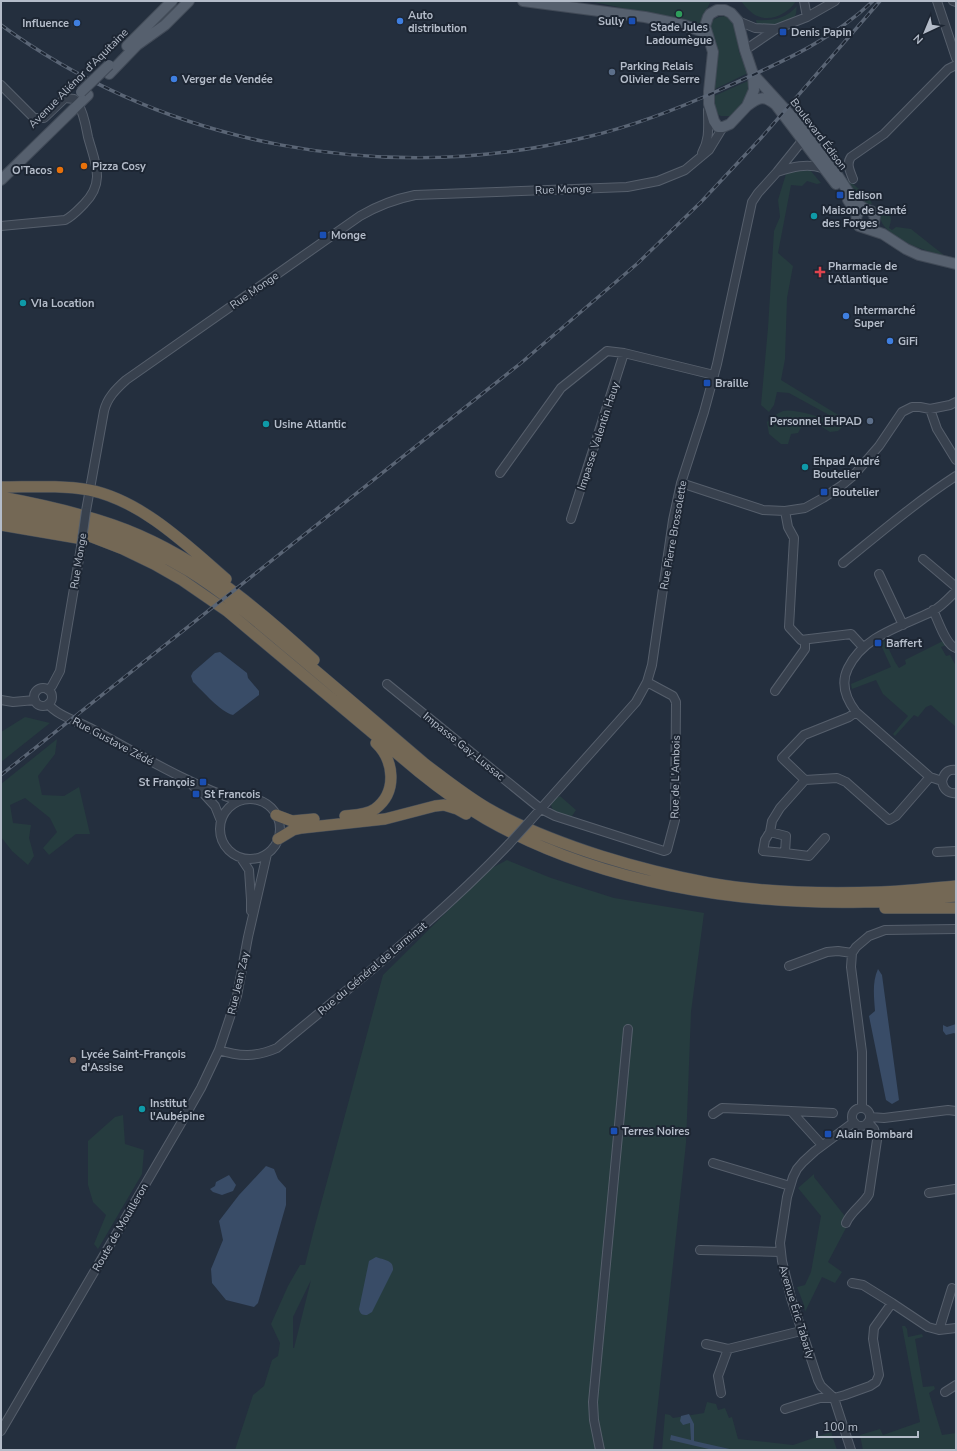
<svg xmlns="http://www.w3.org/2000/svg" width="957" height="1451" font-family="'Nunito Sans',sans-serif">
<rect width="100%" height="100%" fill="#242f3e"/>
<path fill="#263c3f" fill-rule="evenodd" d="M 589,1 L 711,1 L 699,24 Z
M 741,1 L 796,1 C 788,14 770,23 755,15 C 750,12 744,5 741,1 Z
M 797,6 C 796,9 797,13 795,16 C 791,24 766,25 757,25 L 756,20 C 772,21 786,19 797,6 Z
M 725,16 L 732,19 L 735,27 L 739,52 L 748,73 L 711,91 L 710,25 C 714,18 717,17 725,16 Z
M 750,80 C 752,97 740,105 730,116 L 721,116 L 716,113 L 712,97 Z
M 810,170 L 821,183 L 817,184 L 807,181 L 802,186 L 791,185 L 778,253 L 793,266 L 787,298 L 785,359 L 781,380 L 848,421 L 838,431 L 830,432 L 822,427 L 813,417 L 806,418 L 798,433 L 791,434 L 788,444 L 781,444 L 769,434 L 767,422 C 772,418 777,413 783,411 C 793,408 819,417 830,420 L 831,416 L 789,393 L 777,392 L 774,405 L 769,412 L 761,405 L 768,328 L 774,231 L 780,217 L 778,200 L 786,174 L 794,171 Z
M 843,176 L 869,197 L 872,204 L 863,204 L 857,198 Z
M 877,209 C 889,214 894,213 889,228 L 892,230 L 896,227 L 911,229 L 945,256 C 925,251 898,242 884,226 C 880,221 880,215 877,209 Z
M 945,640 L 947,645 L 941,647 L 946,656 L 950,655 L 956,666 L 956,727 L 931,705 L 926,707 L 918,717 L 914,715 L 895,736 L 893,734 L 908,716 L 883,694 L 876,680 L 852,689 L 851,684 L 891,667 L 880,643 L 885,641 L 895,662 L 899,668 L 906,664 L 905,660 Z
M 25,717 L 50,723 L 1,762 L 1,732 Z
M 57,739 L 55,754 L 38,776 L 42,795 L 64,796 L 79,787 L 90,834 L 76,834 L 49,855 L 43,848 L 57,832 L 50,818 L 25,798 L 10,805 L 13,823 L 31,825 L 29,838 L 34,856 L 28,865 L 12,851 L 1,837 L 1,784 Z
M 560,796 L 576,810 L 570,819 C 561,815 553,814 551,805 L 554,799 Z
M 507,860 L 551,878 L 614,898 L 704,913 L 691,1012 L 686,1143 L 653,1450 L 235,1450 L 253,1395 L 264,1386 L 272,1360 L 278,1356 L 280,1343 L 271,1324 L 288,1286 L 300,1265 L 305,1265 L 313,1233 L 383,975 L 490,869 ZM 311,1280 L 294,1348 L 293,1348 L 293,1317 Z
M 123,1115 L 125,1144 L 144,1150 L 142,1174 L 98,1249 L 94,1244 L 106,1215 L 93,1202 L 88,1185 L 88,1141 L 115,1117 Z
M 814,1174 L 814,1177 L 844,1215 L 846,1228 L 828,1262 L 842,1272 L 835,1283 L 822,1277 L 805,1312 L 804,1305 L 797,1287 L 805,1285 L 811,1272 L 821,1216 L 798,1188 Z
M 902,1326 L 905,1326 L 907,1329 L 908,1337 L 922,1334 L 923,1337 L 915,1339 L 923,1387 L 934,1386 L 935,1389 L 929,1393 L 942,1435 L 956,1433 L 956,1450 L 863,1450 L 860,1435 L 880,1429 L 883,1435 L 920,1422 Z
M 707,1402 L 716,1404 L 718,1410 L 725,1408 L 729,1418 L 732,1417 L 738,1439 L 793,1445 L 831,1432 L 837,1450 L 662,1450 L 665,1414 L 670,1415 L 673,1418 L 704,1413 Z"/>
<path fill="#394c67" d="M 220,652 L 247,673 L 248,678 L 259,691 L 259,695 L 233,715 C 220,712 203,691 193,682 L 191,676 L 193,672 L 215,653 Z
M 878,969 L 882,975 L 884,990 L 899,1100 L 892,1104 L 886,1100 L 869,1016 L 875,1011 C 874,997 872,982 878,969 Z
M 956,1024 L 956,1034 L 954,1033 L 946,1035 L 943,1031 L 943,1025 L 947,1027 Z
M 266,1166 L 274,1169 L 278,1179 L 286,1188 L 286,1205 L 258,1303 L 254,1307 L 226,1300 L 212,1283 L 211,1269 L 223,1240 L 219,1221 L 239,1195 Z
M 229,1175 L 236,1185 L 233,1191 L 222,1195 L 213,1192 L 210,1189 L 215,1186 L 216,1182 Z
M 376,1257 C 384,1260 394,1260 393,1270 L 372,1312 L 367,1315 C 362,1315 360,1314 359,1309 L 369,1261 Z
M 689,1414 L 694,1424 L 694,1441 L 734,1450 L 713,1450 L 670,1440 L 671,1435 L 691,1440 L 690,1423 L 683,1425 L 680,1421 L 681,1416 Z"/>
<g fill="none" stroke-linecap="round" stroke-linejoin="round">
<defs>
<path id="minor" d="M 804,1 L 807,17
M 937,1 L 956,58
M 953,1 L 956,2
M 738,21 L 755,28 L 776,29
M 745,50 L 776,29 L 807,17 L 835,1
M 1,85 L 34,118 L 44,118 L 65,98 L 74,99
M 702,153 C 710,139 708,126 708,110
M 777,172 C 792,167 807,163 822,168
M 853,179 C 850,171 846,164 851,157 L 884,134 L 948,69 L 956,65
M 1,226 L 65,220 C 73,216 78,210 84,204 C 106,182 95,163 88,137 C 86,127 84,113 78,104
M 930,409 L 937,429 L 956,460
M 500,473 L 561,388 L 607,351 L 624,353 L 714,375
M 681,483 L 763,510 L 785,511 L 805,508 L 823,498 L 841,486 L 853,476 L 879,446 L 902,412 L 912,407 L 920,407 L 930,409 L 950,405 L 956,402
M 86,511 L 104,411 C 107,398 116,389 126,380 L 360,216 C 377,206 395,199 415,195 L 627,187 L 658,181 L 685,170 L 709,150 L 723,127
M 785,511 L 788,527 L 794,538 L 789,627 L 801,640 L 851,634 L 863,647
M 571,519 L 624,353
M 923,559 L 956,587
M 843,563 C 880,533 916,502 956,476
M 879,574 L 903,625
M 933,610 C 938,620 946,646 956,648
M 387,684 L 541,809 L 555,816 L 664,851 L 667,850 L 675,820 L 676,702 L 673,696 L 647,682
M34 697a9 9 0 1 1 18 0a9 9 0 1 1-18 0Z
M 48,690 L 52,686 L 60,671 L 81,547
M 775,691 L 805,649 L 805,640
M 1,700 L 13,702 L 35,700
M 48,704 C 58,716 77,721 90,728 C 139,754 187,784 239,801
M 956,770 C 948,769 944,773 942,781 C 943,789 948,794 956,793
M 805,780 L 782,758 L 804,735 L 849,717 L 856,712
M 942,781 L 930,777 L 856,712 C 846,699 840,684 848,668 C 864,635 903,626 933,611 C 942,606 949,598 956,591
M 193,786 L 204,794 L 215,806 L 221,821
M220 829a30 30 0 1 1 60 0a30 30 0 1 1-60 0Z
M 529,822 L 636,702 L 647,682 L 652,665 L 673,520 L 681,483 L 704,412 L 717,364 L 752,202 L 758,193 L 777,172 L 802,141 L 801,134
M 770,832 L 765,840 L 763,851 L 785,853 L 786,836 L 770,832 L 772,821 L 780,808 L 805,780 L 837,778 L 846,782 L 889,820 L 896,816 L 930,777
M 937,852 L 956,851
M 785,853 L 809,856 L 825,838
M 241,858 L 249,870 L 251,900 L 251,911
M 789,966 L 827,952 L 838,951 L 852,953
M 219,1050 C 240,1057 256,1057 277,1048 C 356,982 438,919 509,844
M 862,1108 L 862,1052 L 851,967 L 852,953 L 856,947 L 869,936 L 885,930 L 956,929
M852 1117a9 9 0 1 1 18 0a9 9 0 1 1-18 0Z
M 791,1111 L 833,1113
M 713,1114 L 722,1108 L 791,1111 L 822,1145
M 870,1117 L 884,1118 L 948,1110 L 956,1111
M 713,1163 L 790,1186
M 929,1193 L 955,1189
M 846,1223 C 851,1211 863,1205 869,1194 L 877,1140 L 874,1129 L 868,1122
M 700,1250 L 781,1252
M 852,1283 L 863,1285 L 892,1303
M 939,1330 L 952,1288
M 706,1344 L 728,1349 L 801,1331
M 945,1392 L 956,1385
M 721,1393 L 718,1376 L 728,1349
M 785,1409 L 820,1398 L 834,1398 L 845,1395 L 870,1386 L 876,1382 L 879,1375 L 873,1339 L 874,1328 L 892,1303 L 928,1327 L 939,1330 L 956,1328
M 1,1431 L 180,1125 L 201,1088 L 219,1050 L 237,996 L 248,937 L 267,854
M 600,1450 L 594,1420 L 593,1402 L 628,1029
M 851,1450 L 834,1398 L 821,1386 L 818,1380 L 791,1298 L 782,1261 L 780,1243 L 782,1230 L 787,1197 L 793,1177 L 797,1169 L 803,1162 L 815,1151 L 854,1122"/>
<path id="major" d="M 523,1 L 645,17 L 684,25 L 706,33
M 717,10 L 725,10 L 731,13 L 738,21 L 745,50 L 753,74 L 754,90 L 747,106 L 730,124 L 723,127 L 718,127 L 714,121 L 709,104 L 709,91 L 713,52 L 705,26 L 708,17 L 710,14 Z
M 127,46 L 172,1
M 109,74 L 137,45 L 165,25 L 189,1
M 753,74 L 795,120 L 832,167 L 855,202 L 865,209
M 747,106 C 759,97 764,95 776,105 L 836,184
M 1,180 L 88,95
M 848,200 L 857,214
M 867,228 L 874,223 L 875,216 L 871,211 C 860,206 852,216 859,226 L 883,234 L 906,249 L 919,255 L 956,264"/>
<path id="highway" d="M 1,487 C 31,487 60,485 89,490 C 141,500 188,546 226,579
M 1,497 C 39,504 76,512 113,525 C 191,552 254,605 314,660
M 1,506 C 67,517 131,536 189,571 C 223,592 254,619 285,645 C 332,684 378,724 425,764 C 445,779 465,795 487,808 C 523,829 561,843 601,856 C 636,867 672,876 709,883 C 765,893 824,894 881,892 C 906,891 931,888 956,886
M 1,515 L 53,524 L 74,530 L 123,549 L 154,564 L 182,580 L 227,611 L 419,772 C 440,789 462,805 486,819 C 598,883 738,905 865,902 C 896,902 926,898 956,896
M 1,525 L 83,539
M 276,815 L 292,821 L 314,819
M 345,816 C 355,815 366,815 375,809 C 398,792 394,760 376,743
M 278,839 L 293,830 L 302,828 L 385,819 L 435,806 L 444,805 L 457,809 L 466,814
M 885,908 L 956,908"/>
</defs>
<use href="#minor" stroke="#565f6c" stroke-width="10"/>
<use href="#major" stroke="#414a57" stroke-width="12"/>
<use href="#highway" stroke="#434c59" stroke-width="12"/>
<use href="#minor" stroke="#38414e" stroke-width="8"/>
<use href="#major" stroke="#56606e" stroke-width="10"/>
<use href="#highway" stroke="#746855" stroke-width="11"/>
<defs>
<path id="rail" d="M 1,25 C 169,147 386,186 587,137 C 634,126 680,108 724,88 C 777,64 830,42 873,1
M 1,775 L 521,363 L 638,263 L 701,202 L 761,138 L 880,1"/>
</defs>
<use href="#rail" stroke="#5a6575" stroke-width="3.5"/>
<use href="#rail" stroke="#1d2633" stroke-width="2" stroke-dasharray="6" stroke-linecap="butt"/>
<defs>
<path id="minor-bridge" d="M 81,547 L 86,511
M 509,844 L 529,822"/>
<path id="major-bridge" d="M 81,92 L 109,65"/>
</defs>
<use href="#minor-bridge" stroke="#565f6c" stroke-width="10" stroke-linecap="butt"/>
<use href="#major-bridge" stroke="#414a57" stroke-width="12" stroke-linecap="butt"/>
<use href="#minor-bridge" stroke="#38414e" stroke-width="8"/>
<use href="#major-bridge" stroke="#56606e" stroke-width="10"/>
</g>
<circle fill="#2e9e5b" stroke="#1d2633" stroke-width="1.5" cx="679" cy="14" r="4"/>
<g fill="#3f7fe0" stroke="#1d2633" stroke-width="1.5">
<circle cx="400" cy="21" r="4"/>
<circle cx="77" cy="23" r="4"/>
<circle cx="174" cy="79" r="4"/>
<circle cx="846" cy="316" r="4"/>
<circle cx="890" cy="341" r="4"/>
</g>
<g fill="#1a4fb4" stroke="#1d2633" stroke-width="1.5">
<rect x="628" y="17" width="8" height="8" rx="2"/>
<rect x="779" y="28" width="8" height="8" rx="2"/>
<rect x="836" y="191" width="8" height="8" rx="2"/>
<rect x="319" y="231" width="8" height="8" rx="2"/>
<rect x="703" y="379" width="8" height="8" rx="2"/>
<rect x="820" y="488" width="8" height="8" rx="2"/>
<rect x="874" y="639" width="8" height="8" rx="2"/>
<rect x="199" y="778" width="8" height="8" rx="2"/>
<rect x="192" y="790" width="8" height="8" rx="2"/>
<rect x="610" y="1127" width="8" height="8" rx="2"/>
<rect x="824" y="1130" width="8" height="8" rx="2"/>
</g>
<g fill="#5c6f8a" stroke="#1d2633" stroke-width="1.5">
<circle cx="612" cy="72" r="4"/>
<circle cx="870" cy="421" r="4"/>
</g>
<g fill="#e8710a" stroke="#1d2633" stroke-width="1.5">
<circle cx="84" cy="166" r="4"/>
<circle cx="60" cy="170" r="4"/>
</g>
<g fill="#0f9aa8" stroke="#1d2633" stroke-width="1.5">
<circle cx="814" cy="216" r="4"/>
<circle cx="23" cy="303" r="4"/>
<circle cx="266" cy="424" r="4"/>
<circle cx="805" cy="467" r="4"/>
<circle cx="142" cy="1109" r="4"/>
</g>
<path fill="#e0444e" stroke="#1d2633" stroke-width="1.5" d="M818 266h4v4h4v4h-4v4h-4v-4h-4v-4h4z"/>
<circle fill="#8d6e63" stroke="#1d2633" stroke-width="1.5" cx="73" cy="1060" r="4"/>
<g text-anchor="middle" stroke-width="4" stroke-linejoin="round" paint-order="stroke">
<g font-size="11" font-weight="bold" fill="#b4bcc9" stroke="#1d2633" text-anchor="start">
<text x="408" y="19">Auto<tspan x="408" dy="13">distribution</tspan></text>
<text x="624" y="25" text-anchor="end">Sully</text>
<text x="69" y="27" text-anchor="end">Influence</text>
<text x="679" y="31" text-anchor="middle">Stade Jules<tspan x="679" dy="13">Ladoumègue</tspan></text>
<text x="791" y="36">Denis Papin</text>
<text x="620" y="70">Parking Relais<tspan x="620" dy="13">Olivier de Serre</tspan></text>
<text x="182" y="83">Verger de Vendée</text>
<text x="92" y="170">Pizza Cosy</text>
<text x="52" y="174" text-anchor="end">O'Tacos</text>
<text x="848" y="199">Edison</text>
<text x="822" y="214">Maison de Santé<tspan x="822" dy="13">des Forges</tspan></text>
<text x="331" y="239">Monge</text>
<text x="828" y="270">Pharmacie de<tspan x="828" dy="13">l'Atlantique</tspan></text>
<text x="31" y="307">VIa Location</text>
<text x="854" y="314">Intermarché<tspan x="854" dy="13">Super</tspan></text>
<text x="898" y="345">GiFi</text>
<text x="715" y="387">Braille</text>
<text x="862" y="425" text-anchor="end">Personnel EHPAD</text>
<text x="274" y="428">Usine Atlantic</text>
<text x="813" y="465">Ehpad André<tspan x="813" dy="13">Boutelier</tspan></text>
<text x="832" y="496">Boutelier</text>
<text x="886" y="647">Baffert</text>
<text x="195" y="786" text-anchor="end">St François</text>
<text x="204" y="798">St Francois</text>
<text x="81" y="1058">Lycée Saint-François<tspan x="81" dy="13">d'Assise</tspan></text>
<text x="150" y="1107">Institut<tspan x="150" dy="13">l'Aubépine</tspan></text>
<text x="622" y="1135">Terres Noires</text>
<text x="836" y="1138">Alain Bombard</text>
</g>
<g font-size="11" fill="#b4bcc9" stroke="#1d2633">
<text transform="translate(78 78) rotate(-45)" y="4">Avenue Aliénor d'Aquitaine</text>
<text transform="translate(819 134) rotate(53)" y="4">Boulevard Édison</text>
<text transform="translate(563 189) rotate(-2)" y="4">Rue Monge</text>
<text transform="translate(254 290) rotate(-35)" y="4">Rue Monge</text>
<text transform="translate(598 436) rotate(-72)" y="4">Impasse Valentin Hauy</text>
<text transform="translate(673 535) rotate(-80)" y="4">Rue Pierre Brossolette</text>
<text transform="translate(78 561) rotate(-81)" y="4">Rue Monge</text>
<text transform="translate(113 741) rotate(28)" y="4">Rue Gustave Zédé</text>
<text transform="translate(464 746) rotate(39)" y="4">Impasse Gay-Lussac</text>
<text transform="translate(675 777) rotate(-89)" y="4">Rue de L'Ambois</text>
<text transform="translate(372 968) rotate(-40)" y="4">Rue du Général de Larminat</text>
<text transform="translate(238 983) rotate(-77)" y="4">Rue Jean Zay</text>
<text transform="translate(120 1227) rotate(-60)" y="4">Route de Mouilleron</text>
<text transform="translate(797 1312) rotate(73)" y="4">Avenue Éric Tabarly</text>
</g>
</g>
<rect width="957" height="1451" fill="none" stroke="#b4bcc9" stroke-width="4"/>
<g transform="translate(925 32) rotate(224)" stroke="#1d2633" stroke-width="3" paint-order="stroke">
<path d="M0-3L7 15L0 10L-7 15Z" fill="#b4bcc9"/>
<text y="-6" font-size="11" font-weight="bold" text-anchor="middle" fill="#b4bcc9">N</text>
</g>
<path d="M817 1431v6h101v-6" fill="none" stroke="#b4bcc9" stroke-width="2"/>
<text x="823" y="1431" font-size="12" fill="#b4bcc9" stroke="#1d2633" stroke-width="3" paint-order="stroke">100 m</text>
</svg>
